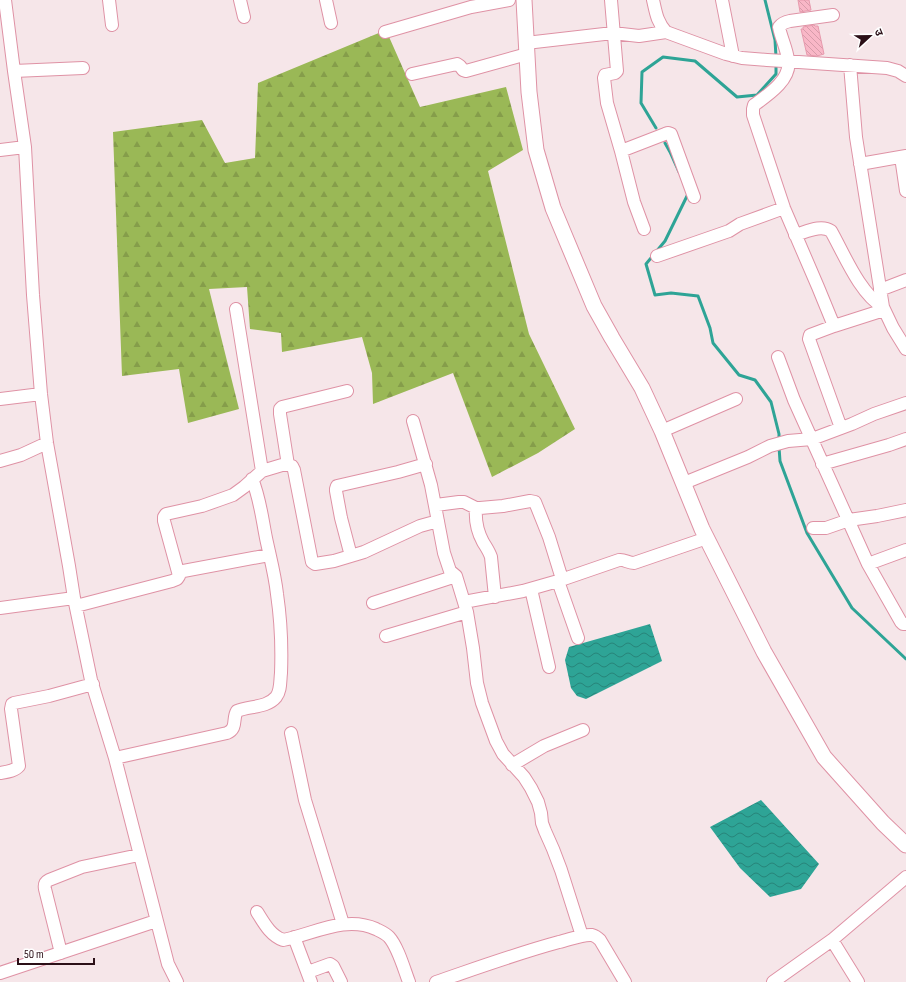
<svg xmlns="http://www.w3.org/2000/svg" width="906" height="982" font-family="'Sofia Sans Condensed','Noto Sans Devanagari',sans-serif">
<defs>
<pattern id="forest-firs" width="22" height="20" patternUnits="userSpaceOnUse"><rect width="22" height="20" fill="#9ab856"/><path d="M5 1l3.5 6h-7zM16 11l3.5 6h-7z" fill="#859d4a"/></pattern>
<pattern id="water-waves" width="16" height="10" patternUnits="userSpaceOnUse"><rect width="16" height="10" fill="#2ea496"/><path d="M0 5q4-4 8 0t8 0" fill="none" stroke="#278479"/></pattern>
<pattern id="building-back-hatch" width="6" height="6" patternUnits="userSpaceOnUse"><rect width="6" height="6" fill="#f9b7c7"/><path d="M-1 5l2 2M0 0l6 6M5-1l2 2" fill="none" stroke="#d69caa"/></pattern>
</defs>
<rect width="100%" height="100%" fill="#f6e6e9"/>
<path fill="url(#forest-firs)" d="M 386,30 L 420,107 L 506,87 L 523,150 L 488,171 L 529,334 L 575,429 L 538,453 L 492,477 L 453,373 L 373,404 L 372,373 L 362,337 L 282,352 L 281,333 L 250,329 L 247,287 L 209,289 L 239,409 L 188,423 L 179,369 L 122,376 L 113,132 L 202,120 L 225,163 L 255,158 L 258,83 Z"/>
<path fill="url(#water-waves)" d="M 650,624 L 662,661 L 586,699 L 577,696 L 571,688 L 565,660 L 569,647 Z
M 761,800 L 819,864 L 801,889 L 770,897 L 740,868 L 710,827 Z"/>
<g fill="none" stroke-linecap="round" stroke-linejoin="round">
<path stroke="#2ea496" stroke-width="3" d="M 765,0 L 775,40 L 776,57
M 656,128 L 641,103 L 642,72 L 663,57 L 695,61 L 737,97 L 757,95 L 776,74 L 776,63
M 665,143 L 670,152 L 679,172
M 687,192 L 688,194 L 665,241 L 646,264 L 655,295 L 671,293 L 698,296 L 710,328 L 713,343 L 739,375 L 755,380 L 771,402 L 779,434 L 779,441
M 779,447 L 780,461 L 807,533 L 852,608 L 906,659"/>
</g>
<path fill="url(#building-back-hatch)" stroke="#e79aad" d="M 798,0 L 809,0 L 811,10 L 800,12 Z
M 814,25 L 815,26 L 818,26 L 824,54 L 817,56 L 807,55 L 801,29 L 803,29 L 803,27 Z"/>
<g fill="none" stroke-linecap="round" stroke-linejoin="round">
<defs>
<path id="minor" d="M 5,0 L 14,71 L 25,147 L 33,295 L 41,394 L 47,443 L 69,566 L 74,598 L 91,680 L 115,758 L 168,964 L 177,982
M 109,0 L 112,25
M 240,0 L 244,17
M 326,0 L 331,23
M 611,0 L 617,71 L 615,73 L 605,75 L 604,78 L 607,103 L 621,151 L 634,202 L 644,229
M 653,0 C 656,13 657,22 666,32 L 726,54 L 742,58 L 767,60 L 784,61 L 887,68 L 898,71 L 906,76
M 722,0 L 733,56
M 833,15 L 790,21 C 785,22 782,23 779,27 C 781,38 787,49 788,60 C 792,79 768,95 754,105 L 753,109 L 753,115 L 784,208 L 818,287 L 834,326
M 385,32 L 471,7 L 509,0
M 526,43 L 613,33 L 639,36 L 666,32
M 850,65 L 856,137 L 883,307 L 893,328 L 906,349
M 14,71 L 83,68
M 412,74 L 457,64 L 460,66 L 463,70 L 466,71 L 527,54
M 0,150 L 25,147
M 621,151 L 665,134 L 668,133 L 671,134 L 694,197
M 901,157 L 906,191
M 860,164 L 906,156
M 795,235 C 806,232 821,224 831,231 C 844,254 860,294 883,307
M 657,256 L 729,231 L 740,224 L 784,208
M 880,290 L 906,280
M 236,309 L 262,471
M 778,357 L 794,400 L 868,564 L 901,622 L 903,624 L 906,624
M 0,399 L 41,394
M 413,421 L 431,485 L 444,553 L 450,571 L 456,576 L 467,612 L 473,648 L 477,683 L 482,703 L 496,741 L 503,754 L 524,777 L 531,788 L 538,802 L 541,813 L 542,823 L 545,831 L 553,849 L 561,870 L 582,936
M 841,428 L 809,339 L 810,335 L 834,326 L 884,310
M 662,431 L 736,399
M 0,461 L 21,455 L 47,443
M 822,464 L 889,445 L 906,439
M 288,465 L 280,414 L 280,409 L 282,407 L 347,391
M 684,483 L 748,457 L 770,446 L 788,441 L 812,439 L 852,424 L 874,414 L 906,403
M 436,505 L 459,502 L 464,502 L 476,508 L 480,508 L 503,506 L 530,501 L 535,502 L 549,537 L 562,579
M 476,508 C 475,520 477,531 483,542 C 486,547 489,551 491,557 L 495,597
M 813,528 L 826,528 L 849,520 L 877,516 L 906,510
M 351,556 L 341,518 L 336,491 L 336,489 L 337,486 L 398,472 L 426,464
M 868,564 L 906,550
M 178,572 L 269,555
M 558,581 L 578,638
M 531,589 L 549,667
M 464,602 L 523,591 L 558,581 L 619,560 C 624,559 628,563 634,563 L 707,538
M 373,603 L 456,576
M 76,606 L 172,581 L 177,579 L 179,576 L 178,572 L 164,521 L 164,517 L 166,514 L 202,506 L 219,500 L 233,495 L 244,487 L 262,471 L 282,465 L 288,465 L 292,466 L 294,470 L 312,562 L 315,564 L 334,561 L 364,552 L 420,526 L 438,521
M 0,608 L 74,598
M 386,636 L 467,612
M 291,733 L 305,800 L 343,924
M 115,758 L 227,733 C 238,728 232,719 237,711 C 249,706 267,708 276,697 C 281,691 280,681 281,673 C 282,647 281,621 277,594 C 275,575 270,557 266,538 C 262,518 260,498 252,479
M 512,765 L 544,746 L 583,730
M 0,773 C 6,772 15,771 19,766 L 11,709 L 12,704 L 14,703 L 49,696 L 93,684
M 257,912 C 264,923 270,935 283,940 C 314,934 345,915 376,929 C 380,931 385,933 389,937 C 398,947 404,969 409,982
M 294,937 L 311,982
M 832,940 L 906,877
M 61,953 L 45,889 C 44,884 45,882 49,880 L 82,867 L 139,855
M 308,972 L 330,964 L 333,966 L 341,982
M 0,973 L 156,921
M 436,982 C 477,968 518,953 559,942 C 569,940 582,934 592,935 C 596,936 598,938 600,940 L 625,982
M 773,982 L 832,940 L 858,982"/>
<path id="tertiary" d="M 524,0 L 529,92 L 536,150 L 553,208 L 594,306 L 612,338 L 642,388 L 662,431 L 702,529 L 764,652 L 824,757 L 883,823 L 906,845"/>
</defs>
<use href="#minor" stroke="#df92a5" stroke-width="14"/>
<use href="#tertiary" stroke="#df92a5" stroke-width="17"/>
<use href="#minor" stroke="#fff" stroke-width="12"/>
<use href="#tertiary" stroke="#fff" stroke-width="15"/>
</g>
<g transform="translate(870 36) rotate(68)" stroke="#ffffff" stroke-width="3" paint-order="stroke">
<path d="M0-3L7 15L0 10L-7 15Z" fill="#2b0f17"/>
<text y="-6" font-size="11" font-weight="bold" text-anchor="middle" fill="#2b0f17">उ</text>
</g>
<path d="M18 958v6h76v-6" fill="none" stroke="#2b0f17" stroke-width="2"/>
<text x="24" y="958" font-size="12" fill="#2b0f17" stroke="#ffffff" stroke-width="3" paint-order="stroke">50 m</text>
</svg>
